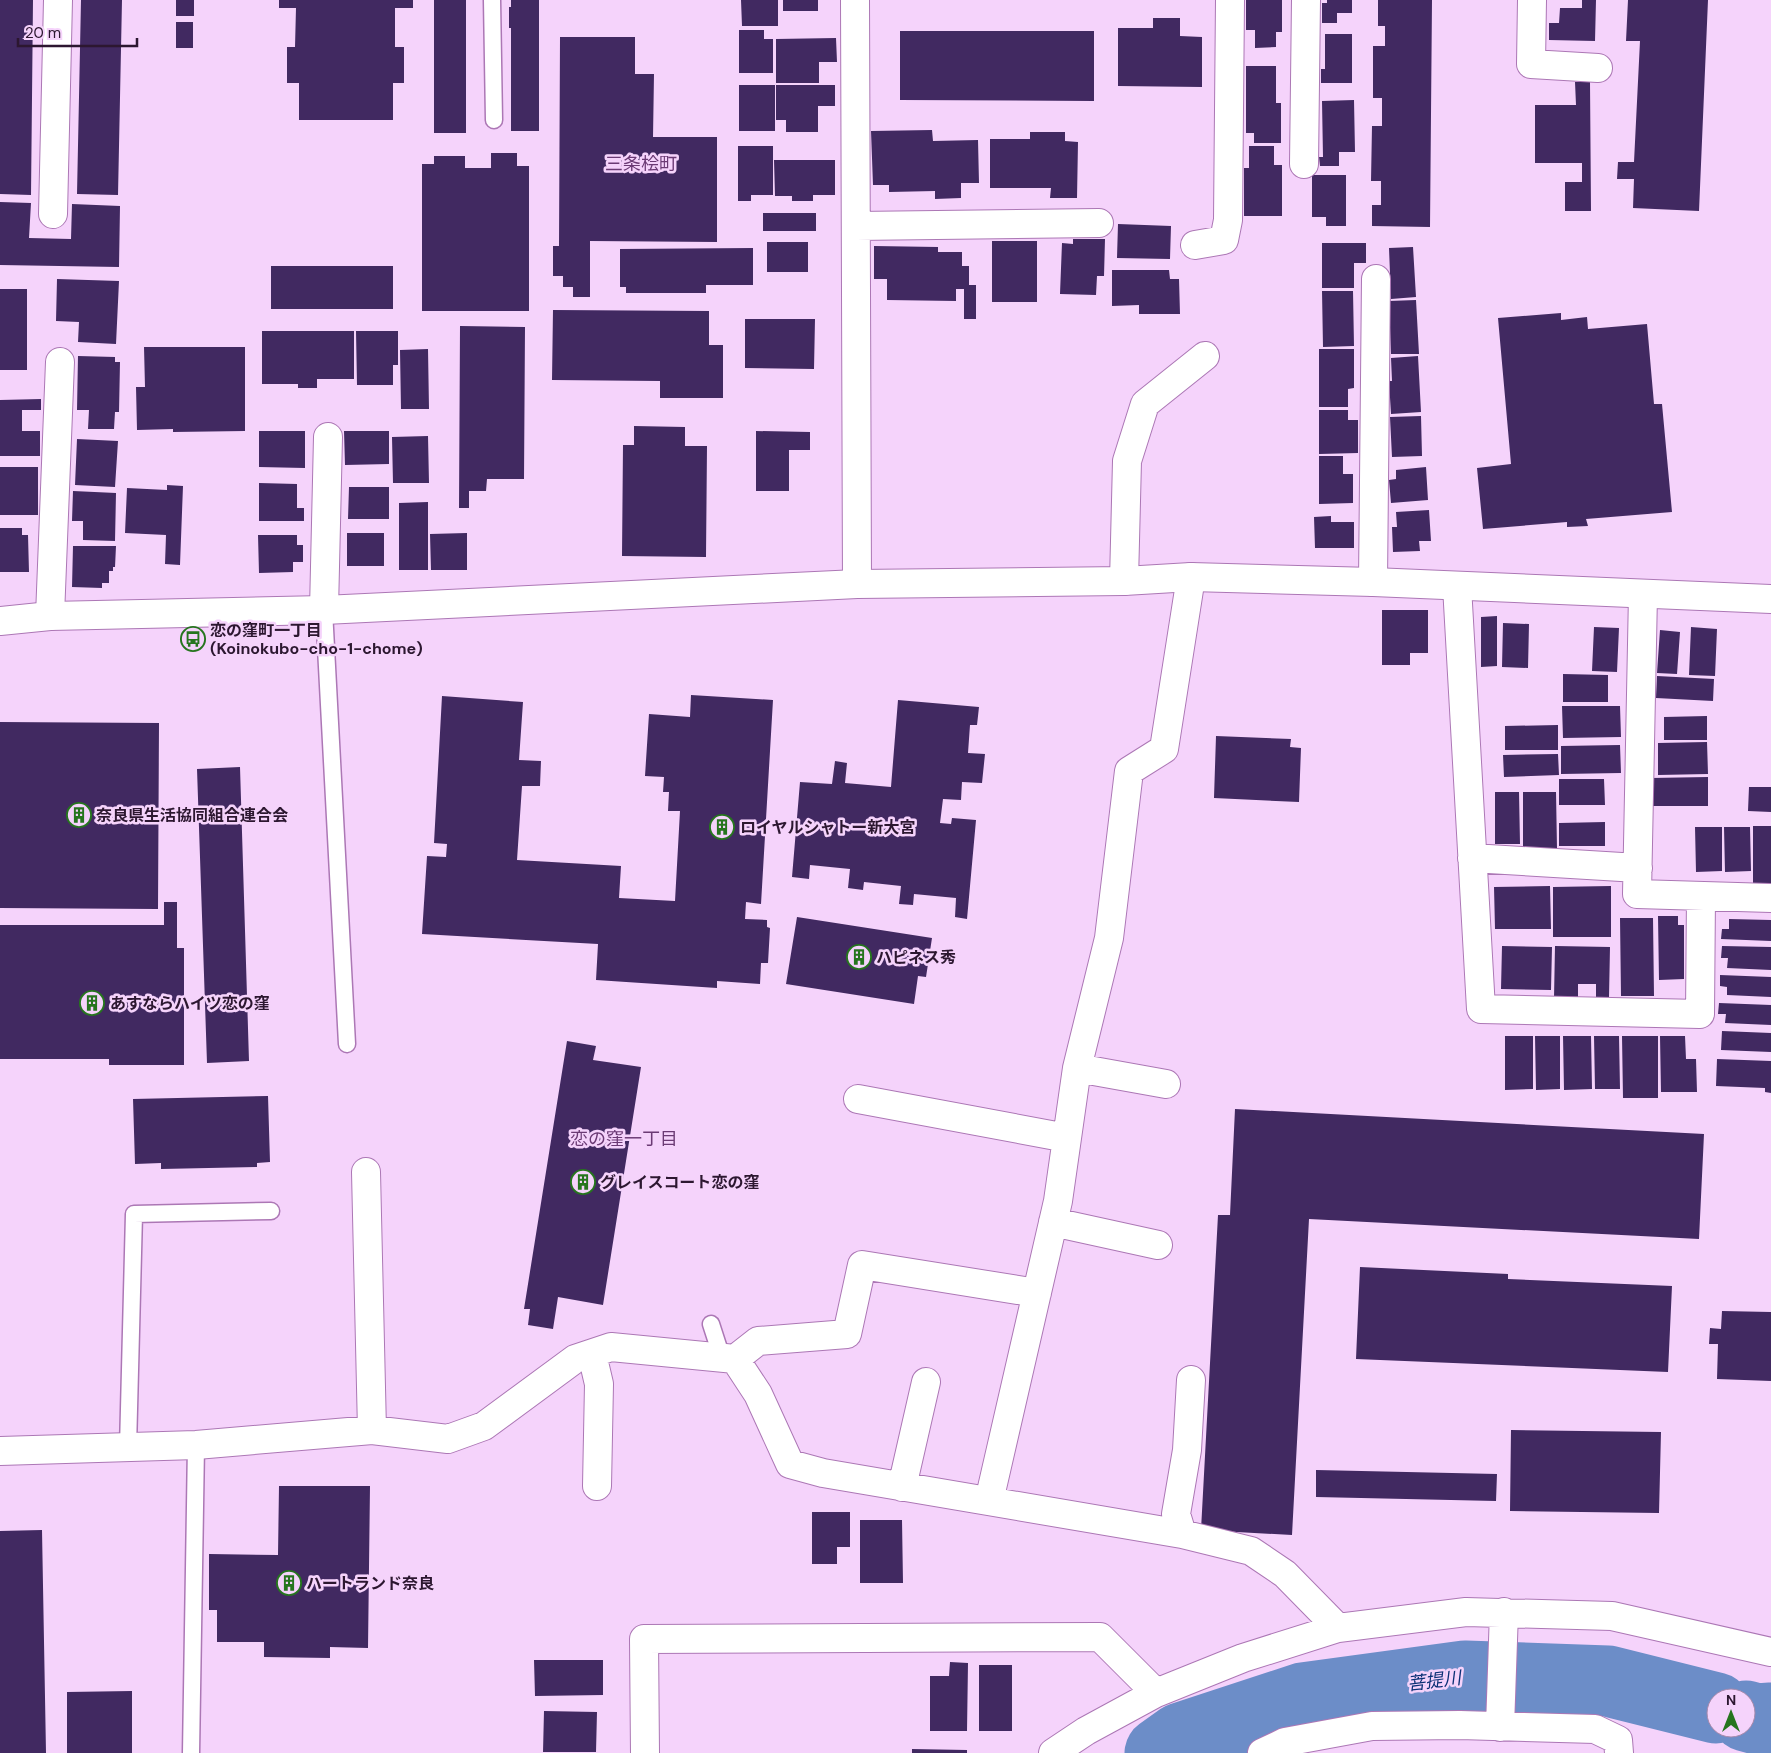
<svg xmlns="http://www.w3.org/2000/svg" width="1771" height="1753" font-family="'DM Sans','Noto Sans JP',sans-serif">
<rect width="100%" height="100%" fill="#f5d3fb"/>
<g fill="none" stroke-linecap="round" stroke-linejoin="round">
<path stroke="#6c8dc8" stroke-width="71" d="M 1746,1716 L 1757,1719 L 1771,1718
M 1160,1753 L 1181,1738 L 1303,1698 L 1465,1676 L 1608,1681 L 1716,1708"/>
</g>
<path fill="#412961" d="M 0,0 L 33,0 L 31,195 L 0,194 Z
M 81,0 L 122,0 L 118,195 L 77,194 Z
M 176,0 L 194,0 L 194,16 L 176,16 Z
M 279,0 L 413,0 L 413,8 L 395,8 L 395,47 L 404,47 L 404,83 L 393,83 L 393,120 L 299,120 L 299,83 L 287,83 L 287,47 L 295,47 L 296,8 L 279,8 Z
M 434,0 L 466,0 L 466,133 L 434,133 Z
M 511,0 L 539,0 L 539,131 L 511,131 L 511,28 L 509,28 L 509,7 L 511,7 Z
M 741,0 L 778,0 L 778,26 L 742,26 Z
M 783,0 L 818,0 L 818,11 L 783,11 Z
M 1246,0 L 1282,0 L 1282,32 L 1276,32 L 1276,47 L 1255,48 L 1255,30 L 1246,30 Z
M 1327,0 L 1352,0 L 1352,13 L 1337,13 L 1337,23 L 1322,23 L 1322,3 L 1327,3 Z
M 1378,0 L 1432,0 L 1430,227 L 1372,226 L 1372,205 L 1381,205 L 1381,181 L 1371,181 L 1372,126 L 1382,126 L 1382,98 L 1373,98 L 1373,46 L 1385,46 L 1385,26 L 1378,26 Z
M 1582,0 L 1596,0 L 1595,41 L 1549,40 L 1549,23 L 1559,23 L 1560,8 L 1582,8 Z
M 1628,0 L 1708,0 L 1699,211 L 1633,208 L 1634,179 L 1617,179 L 1618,162 L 1634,162 L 1640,41 L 1626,41 Z
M 1153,18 L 1180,18 L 1180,36 L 1202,37 L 1202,87 L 1118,86 L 1118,28 L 1153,28 Z
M 176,22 L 193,22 L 193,48 L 176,48 Z
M 739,30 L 764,30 L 764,39 L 773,39 L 773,73 L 739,73 Z
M 900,31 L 1094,31 L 1094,101 L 900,100 Z
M 1325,34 L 1352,34 L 1352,83 L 1321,83 L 1321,69 L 1325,69 Z
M 560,37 L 635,37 L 635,74 L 654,74 L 653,137 L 717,137 L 717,242 L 590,241 L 590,297 L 573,297 L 573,287 L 563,287 L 563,276 L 553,276 L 553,246 L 559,246 Z
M 836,38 L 837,62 L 819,62 L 819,83 L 776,83 L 776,39 Z
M 1246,66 L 1276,66 L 1276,103 L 1281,103 L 1281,143 L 1254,143 L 1254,133 L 1246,133 Z
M 1575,82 L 1590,82 L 1591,211 L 1565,211 L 1565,182 L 1582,182 L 1582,163 L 1535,163 L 1535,105 L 1576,105 Z
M 739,85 L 775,85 L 775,131 L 739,131 Z
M 776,85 L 835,85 L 835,106 L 818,106 L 818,132 L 786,132 L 786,120 L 776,120 Z
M 1354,100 L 1355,152 L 1339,152 L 1339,166 L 1320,166 L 1319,157 L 1323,157 L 1322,101 Z
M 932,130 L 933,141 L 978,140 L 979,183 L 961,183 L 961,198 L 935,199 L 935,191 L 889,192 L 889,185 L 873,185 L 871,131 Z
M 1030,132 L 1065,132 L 1065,141 L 1078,142 L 1077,198 L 1050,198 L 1051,188 L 990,188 L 990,139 L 1030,139 Z
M 738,146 L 773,146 L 773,195 L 751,195 L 751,201 L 738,201 Z
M 1249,146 L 1274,146 L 1274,165 L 1282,165 L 1282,216 L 1244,216 L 1244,168 L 1249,168 Z
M 491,153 L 517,153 L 517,166 L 529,166 L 529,311 L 422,311 L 422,164 L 434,164 L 434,156 L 465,156 L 465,168 L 491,168 Z
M 774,160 L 835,160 L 835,195 L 813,195 L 813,201 L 792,201 L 792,196 L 775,196 Z
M 1312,175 L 1346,175 L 1346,226 L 1326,226 L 1326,217 L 1312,217 Z
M 0,202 L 31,203 L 29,238 L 71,239 L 72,204 L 120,206 L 119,267 L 0,265 Z
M 763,213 L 816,213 L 816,231 L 763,231 Z
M 1118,224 L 1171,226 L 1170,259 L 1117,258 Z
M 1073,239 L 1105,239 L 1104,276 L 1097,276 L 1096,295 L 1060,294 L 1062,243 L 1073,244 Z
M 992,241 L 1037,241 L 1037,302 L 992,302 Z
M 767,242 L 808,242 L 808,272 L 767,272 Z
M 1322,243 L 1366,243 L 1366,263 L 1354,263 L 1354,288 L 1322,288 Z
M 874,246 L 938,247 L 938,252 L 962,252 L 962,266 L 969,266 L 969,285 L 976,285 L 976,319 L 964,319 L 964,289 L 956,289 L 956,301 L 887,300 L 887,279 L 874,279 Z
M 1413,247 L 1416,297 L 1391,299 L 1389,248 Z
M 753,248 L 753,285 L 706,285 L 706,293 L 626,293 L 626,287 L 620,287 L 620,249 Z
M 271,266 L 393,266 L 393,309 L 271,309 Z
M 1112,270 L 1169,270 L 1170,279 L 1179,279 L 1180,314 L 1139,314 L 1139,305 L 1112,306 Z
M 57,279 L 119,281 L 116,344 L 78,342 L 79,322 L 56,321 Z
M 0,289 L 27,289 L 27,370 L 0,370 Z
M 1322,291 L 1353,291 L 1354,346 L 1323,347 Z
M 1416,300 L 1419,354 L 1391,354 L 1389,301 Z
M 553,310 L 709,311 L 709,345 L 723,345 L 723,398 L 660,398 L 660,381 L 552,380 Z
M 1561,313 L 1561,320 L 1587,317 L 1588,329 L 1647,324 L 1654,404 L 1662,404 L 1672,512 L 1586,519 L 1588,526 L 1567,527 L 1567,522 L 1483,529 L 1477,468 L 1511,464 L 1498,318 Z
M 745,319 L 815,319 L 814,369 L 745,368 Z
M 460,326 L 525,327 L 524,479 L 487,479 L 486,491 L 469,491 L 469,508 L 459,508 Z
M 262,331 L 354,331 L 354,379 L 317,379 L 317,388 L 298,388 L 298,384 L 262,384 Z
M 356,331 L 398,331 L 398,365 L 393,365 L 393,385 L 357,385 Z
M 144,347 L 245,347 L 245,431 L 173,432 L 173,429 L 137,430 L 136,387 L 145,387 Z
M 428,349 L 429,409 L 401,409 L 400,350 Z
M 1319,349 L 1354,349 L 1354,388 L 1348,389 L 1348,407 L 1319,407 Z
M 78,356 L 115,357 L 115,362 L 120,362 L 119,412 L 115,412 L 114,429 L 88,429 L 89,410 L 77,410 Z
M 1418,356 L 1421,412 L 1391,414 L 1389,381 L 1392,381 L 1391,358 Z
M 41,399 L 41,410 L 22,410 L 22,431 L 40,431 L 40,456 L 0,456 L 0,400 Z
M 1319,410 L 1348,410 L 1348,420 L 1358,420 L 1358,453 L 1319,454 Z
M 1421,416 L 1422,456 L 1392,457 L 1390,417 Z
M 634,426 L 685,427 L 685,446 L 707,446 L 706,557 L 622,556 L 623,445 L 634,445 Z
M 259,431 L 305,431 L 305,468 L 259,467 Z
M 344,431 L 389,431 L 389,464 L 345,465 Z
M 756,431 L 810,432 L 810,450 L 789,450 L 789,491 L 756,491 Z
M 428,436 L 429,483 L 393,483 L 392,437 Z
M 77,439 L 118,441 L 115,487 L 75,485 Z
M 1319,456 L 1343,456 L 1343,474 L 1353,474 L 1353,503 L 1319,504 Z
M 0,467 L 38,467 L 38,515 L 0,515 Z
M 1426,467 L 1428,500 L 1391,503 L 1389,480 L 1396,479 L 1396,470 Z
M 259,483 L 297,484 L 297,508 L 304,508 L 304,521 L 259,521 Z
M 167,485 L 183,486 L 180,565 L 165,564 L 166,535 L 125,533 L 127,488 L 167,490 Z
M 349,487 L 389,487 L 389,519 L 348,519 Z
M 73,491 L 116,493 L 115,541 L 83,540 L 83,521 L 72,521 Z
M 428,502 L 428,570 L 399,570 L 399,503 Z
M 1429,510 L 1431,541 L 1419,541 L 1420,551 L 1393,552 L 1392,527 L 1397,527 L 1396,512 Z
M 1331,516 L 1331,522 L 1354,522 L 1354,548 L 1315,548 L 1314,517 Z
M 0,528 L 22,528 L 22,535 L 28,535 L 29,572 L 0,572 Z
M 347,533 L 384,533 L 384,566 L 347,566 Z
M 467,533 L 467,570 L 431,570 L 430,534 Z
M 258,535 L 297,535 L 297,545 L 303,545 L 303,562 L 293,562 L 293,572 L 259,573 Z
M 73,546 L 116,546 L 115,567 L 113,567 L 113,571 L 109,571 L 109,583 L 102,583 L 102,588 L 72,587 Z
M 1382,610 L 1428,610 L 1428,653 L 1410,653 L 1410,665 L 1382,665 Z
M 1497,616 L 1497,666 L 1481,667 L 1481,617 Z
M 1503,623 L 1529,624 L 1528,668 L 1502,667 Z
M 1594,627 L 1619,628 L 1617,672 L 1592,671 Z
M 1691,627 L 1717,629 L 1715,676 L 1689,675 Z
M 1660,630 L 1680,632 L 1677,674 L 1657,673 Z
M 1563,674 L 1608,675 L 1608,702 L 1563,702 Z
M 1657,676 L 1714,679 L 1713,701 L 1656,698 Z
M 691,695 L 773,700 L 761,904 L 746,902 L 745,919 L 767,920 L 767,927 L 770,928 L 768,963 L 761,963 L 760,984 L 717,981 L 717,988 L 596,980 L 598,944 L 422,934 L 427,856 L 446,857 L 447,844 L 434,843 L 442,696 L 523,702 L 519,760 L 541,761 L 540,786 L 522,786 L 517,860 L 621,866 L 619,898 L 675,901 L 680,811 L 668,811 L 669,792 L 663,792 L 664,777 L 645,776 L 649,714 L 690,717 Z
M 898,700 L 979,707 L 977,725 L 970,725 L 968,753 L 985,754 L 982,783 L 962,782 L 961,800 L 943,799 L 940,823 L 951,824 L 952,818 L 976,820 L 967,919 L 955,917 L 956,898 L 914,894 L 913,905 L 899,904 L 901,886 L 864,882 L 863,890 L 848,888 L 850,869 L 810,865 L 809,879 L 792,877 L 800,782 L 832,784 L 835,761 L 847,763 L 845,783 L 891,787 Z
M 1562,706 L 1620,706 L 1621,737 L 1563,738 Z
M 1707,716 L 1707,740 L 1664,740 L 1664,717 Z
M 0,722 L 159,723 L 158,909 L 0,908 Z
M 1558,725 L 1558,750 L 1505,750 L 1505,726 Z
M 1216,736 L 1291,739 L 1290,747 L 1301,748 L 1299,802 L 1214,798 Z
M 1707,742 L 1708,774 L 1658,775 L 1658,743 Z
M 1620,745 L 1621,773 L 1561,774 L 1561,746 Z
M 1558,754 L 1559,775 L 1504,777 L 1503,755 Z
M 240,767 L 249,1061 L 207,1063 L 197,769 Z
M 1708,777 L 1708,806 L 1651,806 L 1651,778 Z
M 1559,779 L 1604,779 L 1605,805 L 1559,805 Z
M 1749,787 L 1771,787 L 1771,812 L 1748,811 Z
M 1495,792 L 1519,792 L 1520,844 L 1495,844 Z
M 1523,792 L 1556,792 L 1557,849 L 1523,849 Z
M 1605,822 L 1605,846 L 1559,846 L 1559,823 Z
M 1753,826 L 1771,826 L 1771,883 L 1753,883 Z
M 1695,827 L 1722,827 L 1722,871 L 1696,872 Z
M 1724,827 L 1750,827 L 1751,871 L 1725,872 Z
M 1550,886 L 1551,929 L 1495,929 L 1494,887 Z
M 1611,886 L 1611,937 L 1553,937 L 1553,887 Z
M 164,902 L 177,902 L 177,948 L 184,948 L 184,1065 L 109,1065 L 109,1059 L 0,1059 L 0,925 L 164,925 Z
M 1658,916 L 1678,916 L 1678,925 L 1684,925 L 1684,979 L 1659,980 Z
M 797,917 L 932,938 L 926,977 L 918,976 L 914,1004 L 786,984 Z
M 1620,918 L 1653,918 L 1654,996 L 1621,996 Z
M 1729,919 L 1771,920 L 1771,941 L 1721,939 L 1722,929 L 1729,929 Z
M 1502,946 L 1552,947 L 1551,990 L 1501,989 Z
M 1555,946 L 1610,947 L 1609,997 L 1596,997 L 1596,984 L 1578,984 L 1578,998 L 1554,998 Z
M 1722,946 L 1771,947 L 1771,970 L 1727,968 L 1728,958 L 1721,958 Z
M 1720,975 L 1771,977 L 1771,997 L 1727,995 L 1727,987 L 1720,986 Z
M 1719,1003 L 1771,1005 L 1771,1025 L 1725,1023 L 1726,1014 L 1718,1014 Z
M 1722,1031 L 1771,1033 L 1771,1052 L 1721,1050 Z
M 1505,1036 L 1533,1036 L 1533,1089 L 1505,1090 Z
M 1535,1036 L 1560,1036 L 1560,1089 L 1536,1090 Z
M 1563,1036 L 1591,1036 L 1592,1089 L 1564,1090 Z
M 1594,1036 L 1619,1036 L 1620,1089 L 1595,1089 Z
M 1622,1036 L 1658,1036 L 1658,1098 L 1623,1098 Z
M 1660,1036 L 1685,1036 L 1686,1059 L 1696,1059 L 1697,1092 L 1661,1092 Z
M 567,1041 L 596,1046 L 593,1060 L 641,1067 L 603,1305 L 558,1297 L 553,1329 L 528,1325 L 530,1309 L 524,1309 Z
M 1717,1059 L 1771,1061 L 1771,1093 L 1765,1092 L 1765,1088 L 1716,1086 Z
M 268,1096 L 270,1162 L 257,1163 L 257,1167 L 161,1169 L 161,1163 L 135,1164 L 133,1099 Z
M 1235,1109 L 1704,1134 L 1699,1239 L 1309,1219 L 1292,1535 L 1201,1530 L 1218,1215 L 1230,1215 Z
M 1360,1267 L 1508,1274 L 1508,1279 L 1672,1286 L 1668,1372 L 1356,1359 Z
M 1722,1311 L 1771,1312 L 1771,1381 L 1717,1379 L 1718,1344 L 1709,1344 L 1710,1328 L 1721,1329 Z
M 1511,1430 L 1661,1432 L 1659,1513 L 1510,1511 Z
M 1316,1470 L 1497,1474 L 1496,1501 L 1316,1497 Z
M 279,1486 L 370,1486 L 368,1648 L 330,1647 L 330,1658 L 264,1657 L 264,1642 L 217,1642 L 217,1610 L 209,1610 L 209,1554 L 278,1555 Z
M 812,1512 L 850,1512 L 850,1547 L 837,1547 L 837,1564 L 812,1564 Z
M 860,1520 L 902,1520 L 903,1583 L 860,1583 Z
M 42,1530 L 46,1753 L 0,1753 L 0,1531 Z
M 534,1660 L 603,1660 L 603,1695 L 535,1696 Z
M 950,1662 L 968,1663 L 967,1731 L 930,1731 L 930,1676 L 949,1676 Z
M 979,1665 L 1012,1665 L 1012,1731 L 979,1731 Z
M 132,1691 L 132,1753 L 67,1753 L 67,1692 Z
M 544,1711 L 597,1712 L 596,1752 L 543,1752 Z
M 912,1749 L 967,1750 L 967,1753 L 912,1753 Z"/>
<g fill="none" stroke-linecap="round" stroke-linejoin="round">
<defs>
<path id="lane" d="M 492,0 L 494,120
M 324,610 L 347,1044
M 711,1324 L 722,1358
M 128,1448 L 134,1214 L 271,1211
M 191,1753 L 196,1445"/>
<path id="street" d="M 855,0 L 857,584
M 1532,0 L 1531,64 L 1598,68
M 1304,164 L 1306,0
M 53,214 L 58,0
M 856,226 L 1099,223
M 1195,245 L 1224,240 L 1228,220 L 1230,0
M 1124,581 L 1127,461 L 1145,404 L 1205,356
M 1373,582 L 1376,279
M 1457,586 L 1481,1009 L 1700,1014 L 1701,896
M 1643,594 L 1637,894 L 1771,898
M 324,610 L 328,437
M 50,616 L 60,362
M 1472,858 L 1638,868
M 1077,1068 L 1166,1084
M 858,1099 L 1067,1138
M 366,1172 L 372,1430
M 1053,1222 L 1158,1245
M 592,1354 L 599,1384 L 597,1486
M 735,1359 L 758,1341 L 847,1334 L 862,1265 L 1037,1293
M 0,1451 L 196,1445 L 372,1430 L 448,1439 L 484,1426 L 575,1359 L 611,1347 L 735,1359 L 758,1394 L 790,1464 L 823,1473 L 1182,1534 L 1251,1551 L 1285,1574 L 1338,1628
M 902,1487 L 926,1382
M 989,1501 L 1058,1201 L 1077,1068 L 1109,938 L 1129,771 L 1164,749 L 1191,577
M 1182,1534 L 1176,1514 L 1187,1450 L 1191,1380
M 1500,1727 L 1504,1612
M 645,1753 L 644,1639 L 1100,1637 L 1156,1693
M 1053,1753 L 1086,1731 L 1156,1693 L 1243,1658 L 1338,1628 L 1466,1612 L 1612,1616 L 1771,1652
M 1262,1753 L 1285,1742 L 1372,1726 L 1460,1725 L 1595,1729 L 1618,1740 L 1619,1753"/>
<path id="secondary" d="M 0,621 L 50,616 L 324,610 L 857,584 L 1124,581 L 1191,577 L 1373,582 L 1771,599"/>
</defs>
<use href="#lane" stroke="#ac77b5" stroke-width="19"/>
<use href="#street" stroke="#ac77b5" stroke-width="30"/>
<use href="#secondary" stroke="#ac77b5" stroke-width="30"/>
<use href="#lane" stroke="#fff" stroke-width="16"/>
<use href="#street" stroke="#fff" stroke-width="28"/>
<use href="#secondary" stroke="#fff" stroke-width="28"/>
</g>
<defs>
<symbol id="bus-ring" viewBox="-11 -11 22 22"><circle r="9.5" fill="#f5d3fb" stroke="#26751e" stroke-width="1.5"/><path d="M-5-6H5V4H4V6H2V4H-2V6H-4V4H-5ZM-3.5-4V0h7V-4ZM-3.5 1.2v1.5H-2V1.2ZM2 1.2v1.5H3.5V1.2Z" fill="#26751e"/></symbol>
<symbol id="building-ring" viewBox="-11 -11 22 22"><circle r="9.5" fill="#f5d3fb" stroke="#26751e" stroke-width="1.5"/><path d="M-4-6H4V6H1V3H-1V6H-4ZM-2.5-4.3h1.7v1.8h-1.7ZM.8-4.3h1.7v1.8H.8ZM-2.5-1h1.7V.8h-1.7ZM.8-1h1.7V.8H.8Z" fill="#26751e"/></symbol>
</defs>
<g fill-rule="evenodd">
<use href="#bus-ring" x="179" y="625" width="28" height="28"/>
<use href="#building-ring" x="65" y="801" width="28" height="28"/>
<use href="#building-ring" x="708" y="813" width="28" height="28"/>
<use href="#building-ring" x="845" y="943" width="28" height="28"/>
<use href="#building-ring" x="78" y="989" width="28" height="28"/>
<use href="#building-ring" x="569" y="1168" width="28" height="28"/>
<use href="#building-ring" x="275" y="1569" width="28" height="28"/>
</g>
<g text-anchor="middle" stroke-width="5" stroke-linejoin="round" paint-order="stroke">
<g font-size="16" font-weight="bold" fill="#2c1730" stroke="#f5d3fb" text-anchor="start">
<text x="210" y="636">恋の窪町一丁目<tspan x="210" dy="18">(Koinokubo-cho-1-chome)</tspan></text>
<text x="96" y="821">奈良県生活協同組合連合会</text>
<text x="740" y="833">ロイヤルシャトー新大宮</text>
<text x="876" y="963">ハピネス秀</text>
<text x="110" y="1009">あすならハイツ恋の窪</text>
<text x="600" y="1188">グレイスコート恋の窪</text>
<text x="306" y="1589">ハートランド奈良</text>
</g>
<g font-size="18" fill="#6b3a74" stroke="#f5d3fb">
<text x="641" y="170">三条桧町</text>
<text x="624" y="1145">恋の窪一丁目</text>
</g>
<g font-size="18" font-style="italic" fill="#0b3075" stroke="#f5d3fb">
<text transform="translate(1434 1681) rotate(-7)" y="6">菩提川</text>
</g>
</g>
<g transform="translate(1731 1713)"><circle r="24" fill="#f5d3fb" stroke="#a588aa"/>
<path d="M0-4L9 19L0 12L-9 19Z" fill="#26751e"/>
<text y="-8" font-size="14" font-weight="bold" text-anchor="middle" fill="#2c1730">N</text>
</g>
<path d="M18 38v8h119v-8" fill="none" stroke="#2c1730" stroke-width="2.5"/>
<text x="25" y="38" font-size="15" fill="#2c1730" stroke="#f5d3fb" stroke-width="4" paint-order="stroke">20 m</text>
</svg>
